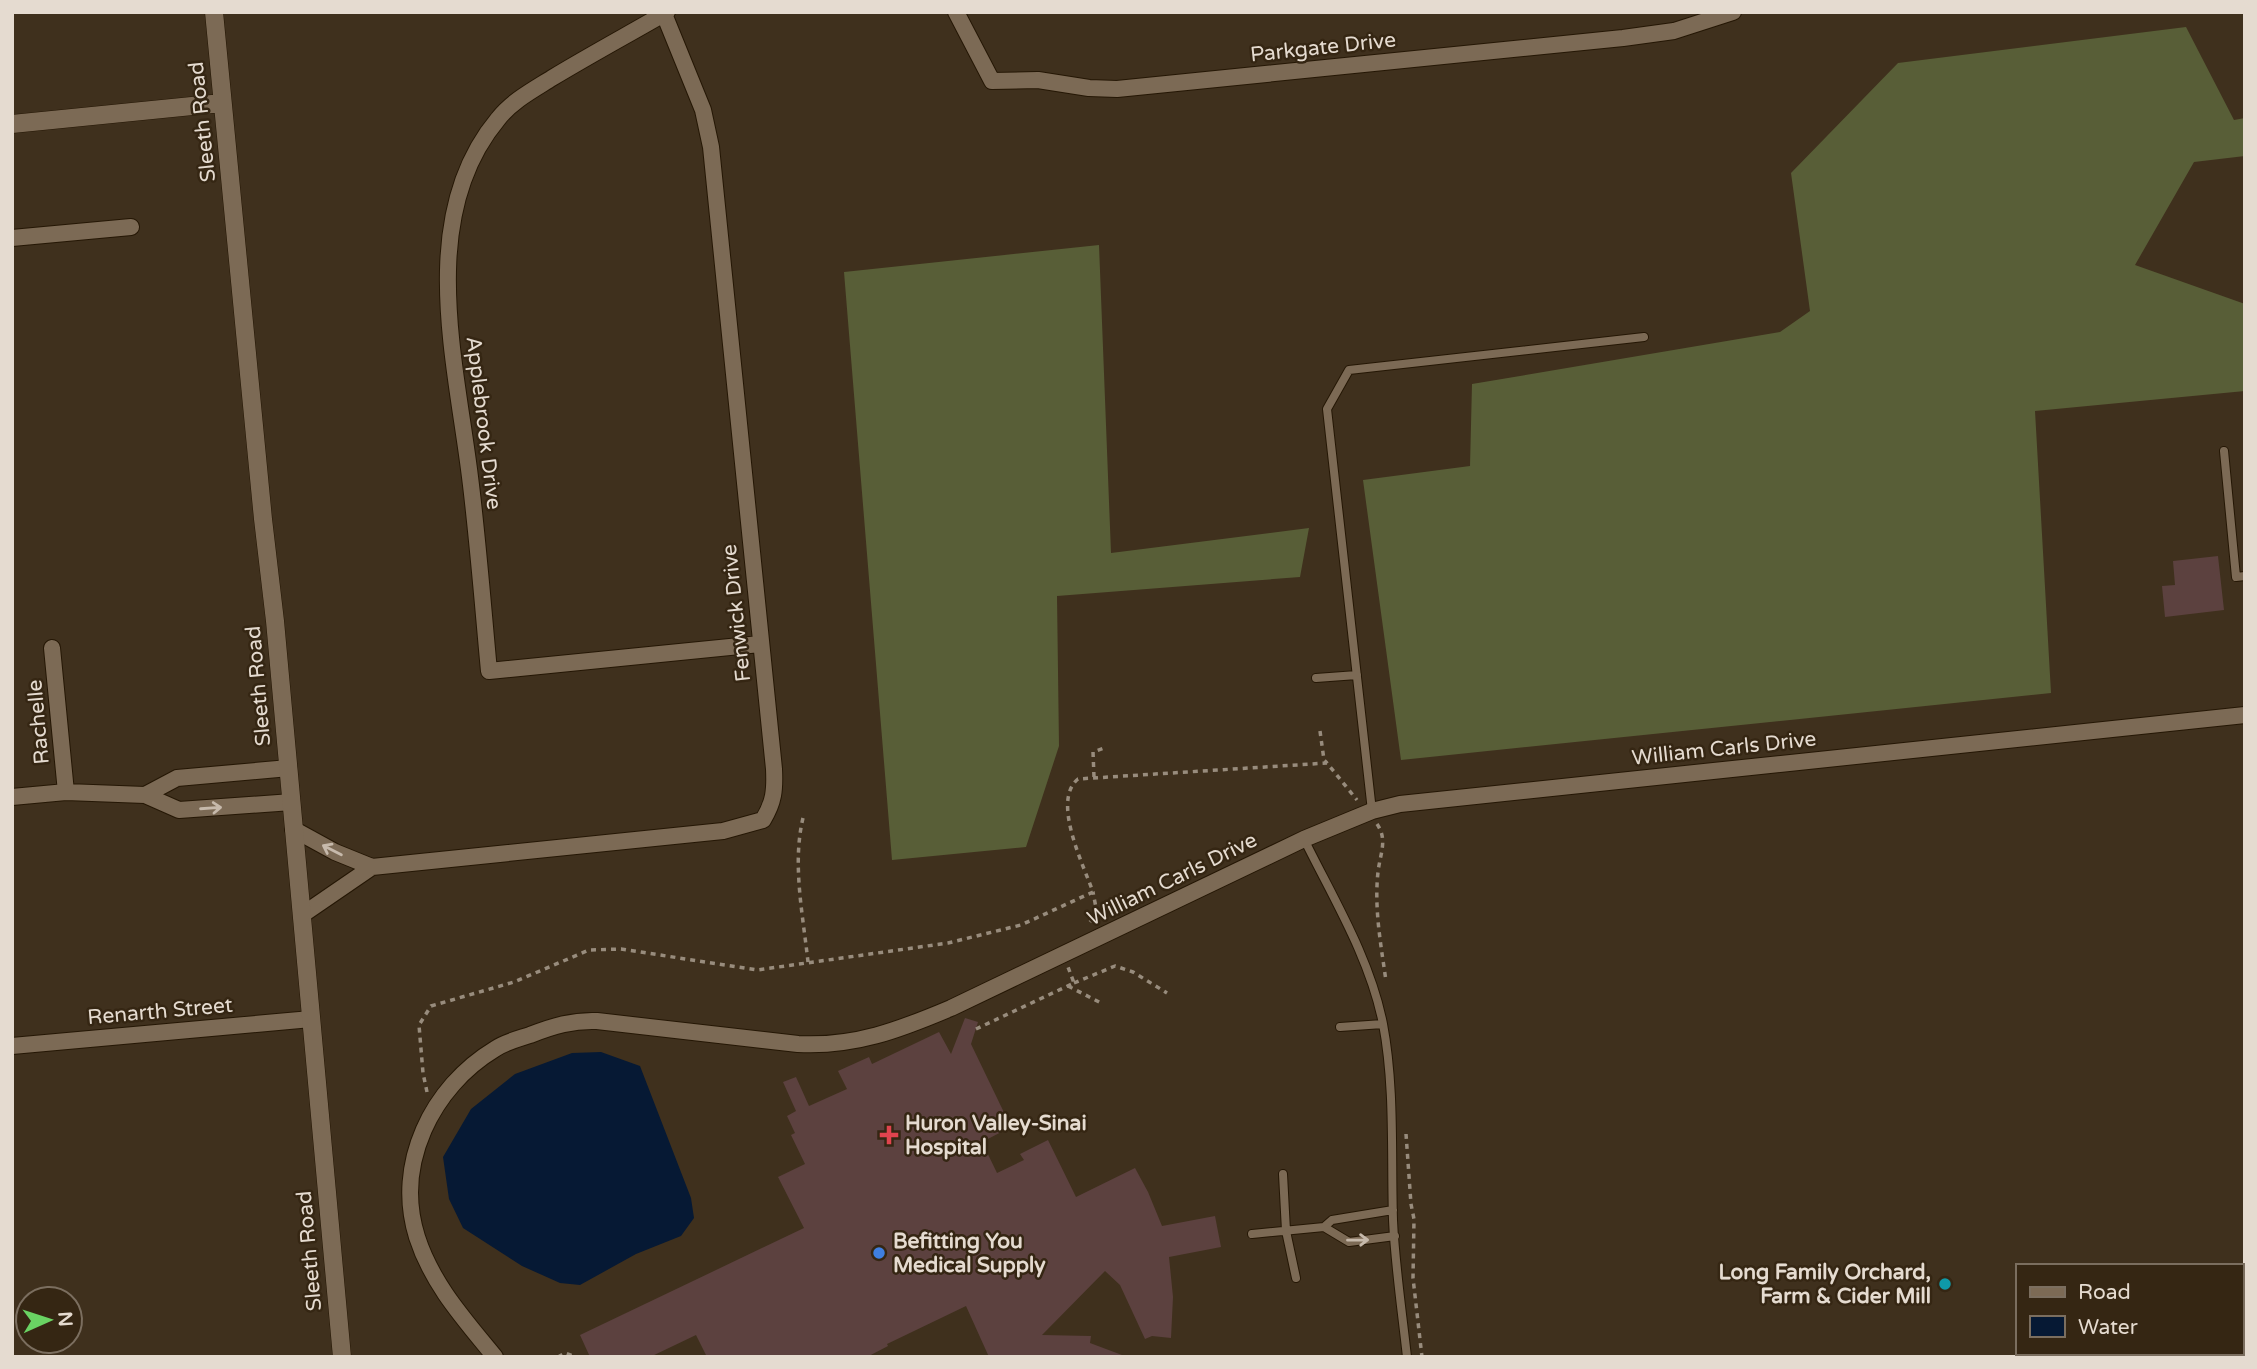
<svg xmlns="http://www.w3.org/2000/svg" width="2257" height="1369" font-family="'Varela Round',sans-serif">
<rect width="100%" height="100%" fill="#3f301d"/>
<path fill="#585e37" d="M 2186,27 L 2234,120 L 2245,118 L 2245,156 L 2194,162 L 2135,265 L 2245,304 L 2245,391 L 2035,411 L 2051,693 L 1401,760 L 1363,480 L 1470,466 L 1472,384 L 1780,332 L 1810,311 L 1791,173 L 1898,63 Z
M 1099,245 L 1111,553 L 1309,528 L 1300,577 L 1057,596 L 1059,746 L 1026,847 L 892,860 L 844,272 Z"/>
<path fill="#061934" d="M 601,1052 L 640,1066 L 691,1198 L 694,1218 L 681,1236 L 636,1254 L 580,1285 L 560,1283 L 522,1266 L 463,1228 L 449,1199 L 443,1157 L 471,1109 L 515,1074 L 572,1053 Z"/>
<path fill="#5c413f" d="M 2218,556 L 2224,610 L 2165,617 L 2162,586 L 2175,585 L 2173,561 Z
M 965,1018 L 978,1022 L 971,1044 L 1011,1127 L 982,1142 L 997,1173 L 1024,1160 L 1020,1154 L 1048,1140 L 1076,1197 L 1135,1168 L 1148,1192 L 1162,1226 L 1215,1216 L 1221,1247 L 1169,1257 L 1173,1297 L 1171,1338 L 1152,1336 L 1145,1339 L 1120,1285 L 1105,1271 L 1042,1335 L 1091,1336 L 1090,1343 L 1122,1355 L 1122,1357 L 989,1357 L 966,1306 L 887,1344 L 888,1346 L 867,1357 L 707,1357 L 696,1335 L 650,1357 L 590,1357 L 580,1335 L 804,1228 L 778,1177 L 805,1164 L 791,1135 L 795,1133 L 787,1116 L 796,1111 L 783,1082 L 796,1077 L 809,1106 L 847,1089 L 838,1071 L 869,1057 L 872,1064 L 939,1032 L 951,1054 Z"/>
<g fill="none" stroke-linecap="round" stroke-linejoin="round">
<defs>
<path id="service" d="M 2224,451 L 2236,577 L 2245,576
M 1316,678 L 1357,675
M 1372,811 L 1327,409 L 1349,370 L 1644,337
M 1304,839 C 1333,898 1370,958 1383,1024 C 1395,1087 1391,1155 1393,1220 C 1395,1265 1402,1311 1407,1357
M 1340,1027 L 1383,1024
M 1283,1174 L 1286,1231 L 1296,1278
M 1324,1227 L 1332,1220 L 1393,1210
M 1252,1234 L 1324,1227 L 1349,1242 L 1395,1236"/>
<path id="minor" d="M 667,12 C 629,34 590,55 552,78 C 533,90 512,101 498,119 C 416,217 456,362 470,477 C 478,541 483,607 489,671 L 760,644
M 956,12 L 992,81 L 1038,80 L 1089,88 L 1117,89 L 1623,38 L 1674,31 L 1733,12
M 12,238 L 131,227
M 52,648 L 66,792
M 145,795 L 177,778 L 289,768
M 12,797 L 66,792 L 145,795 L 179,810 L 292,802
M 293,829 L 335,852 L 372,867
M 302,915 L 372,867 L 723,831 L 763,820 C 774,802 775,790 774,769 L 711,147 L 703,110 L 664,14
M 12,1046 L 311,1019
M 495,1357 C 464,1319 432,1284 417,1237 C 394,1164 432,1087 495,1049 C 505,1042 518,1039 530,1035 C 553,1026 573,1020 597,1021 L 798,1044 C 855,1047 899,1030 951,1008 L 1304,839 L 1372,811 L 1400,804 L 2245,715"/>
<path id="tertiary" d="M 214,12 L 263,519 L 275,621 L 342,1357
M 12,124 L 222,103"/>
</defs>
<use href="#service" stroke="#251705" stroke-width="10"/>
<use href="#minor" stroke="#251705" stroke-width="18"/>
<use href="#tertiary" stroke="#251705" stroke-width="19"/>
<path stroke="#988c7d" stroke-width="3.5" stroke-dasharray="5 5" stroke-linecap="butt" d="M 1320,731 L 1324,760 L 1327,763
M 1094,777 L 1093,752 L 1107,747
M 803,818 C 792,864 803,915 808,962
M 1377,824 C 1388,840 1380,854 1378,872 C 1374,909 1381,945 1386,981
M 1090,922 L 1097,913 L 1093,892
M 1074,983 L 1115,966 L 1133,972 L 1167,993
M 1068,986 L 1103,1004
M 976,1029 L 1074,983 L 1068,967
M 427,1092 L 423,1073 L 419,1025 L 431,1006 L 514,982 L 589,950 L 621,949 L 757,970 L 948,943 L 1021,925 L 1093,892 C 1084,866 1051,801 1078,779 L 1327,763 L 1357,800
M 1406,1134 L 1411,1204 L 1414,1219 L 1413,1278 L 1422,1357
M 558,1357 L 565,1353 L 576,1357"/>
<use href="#service" stroke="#7c6a55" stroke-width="8"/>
<use href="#minor" stroke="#7c6a55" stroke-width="16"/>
<use href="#tertiary" stroke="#7c6a55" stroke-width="18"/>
</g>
<defs><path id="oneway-shaft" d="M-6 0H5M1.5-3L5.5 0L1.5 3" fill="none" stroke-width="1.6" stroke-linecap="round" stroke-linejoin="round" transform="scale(1.75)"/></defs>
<g stroke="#c6b9ab">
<use href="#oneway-shaft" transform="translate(211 808) rotate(-4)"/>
<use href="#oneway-shaft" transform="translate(332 850) rotate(-153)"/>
<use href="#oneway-shaft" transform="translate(1358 1240) rotate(-1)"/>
</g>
<path fill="#e0444e" stroke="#352613" stroke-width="2.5" d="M885.5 1124.5h7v7h7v7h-7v7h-7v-7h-7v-7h7z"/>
<circle fill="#3f7fe0" stroke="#352613" stroke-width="2.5" cx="879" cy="1253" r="7"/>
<circle fill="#0f9aa8" stroke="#352613" stroke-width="2.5" cx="1945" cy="1284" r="7"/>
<g text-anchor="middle" stroke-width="5" stroke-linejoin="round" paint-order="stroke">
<g font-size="21" fill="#e5dbd0" stroke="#352613">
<text transform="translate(1323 47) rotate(-6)" y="7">Parkgate Drive</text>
<text transform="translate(202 122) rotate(-96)" y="7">Sleeth Road</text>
<text transform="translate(484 423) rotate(83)" y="7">Applebrook Drive</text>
<text transform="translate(736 613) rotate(-96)" y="7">Fenwick Drive</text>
<text transform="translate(258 686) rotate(-95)" y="7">Sleeth Road</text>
<text transform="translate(38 722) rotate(-95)" y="7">Rachelle</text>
<text transform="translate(1724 748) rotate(-6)" y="7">William Carls Drive</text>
<text transform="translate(1172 879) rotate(-26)" y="7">William Carls Drive</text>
<text transform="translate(160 1011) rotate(-5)" y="7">Renarth Street</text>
<text transform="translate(309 1251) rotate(-95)" y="7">Sleeth Road</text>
</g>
<g font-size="21" font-weight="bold" fill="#e5dbd0" stroke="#352613" text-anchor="start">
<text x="905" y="1130">Huron Valley-Sinai<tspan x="905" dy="24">Hospital</tspan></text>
<text x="893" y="1248">Befitting You<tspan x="893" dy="24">Medical Supply</tspan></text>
<text x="1931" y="1279" text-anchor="end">Long Family Orchard,<tspan x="1931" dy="24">Farm &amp; Cider Mill</tspan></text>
</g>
</g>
<rect width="2257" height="1369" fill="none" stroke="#e5dbd0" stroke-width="28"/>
<rect x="2016" y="1264" width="228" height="91" fill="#352613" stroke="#7b6e5f" stroke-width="2"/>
<rect x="2030" y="1287" width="35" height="10" fill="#7c6a55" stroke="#7b6e5f" stroke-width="2"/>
<text x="2078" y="1299" font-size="21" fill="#e5dbd0">Road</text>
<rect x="2030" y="1316" width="35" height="21" fill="#061934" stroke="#7b6e5f" stroke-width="2"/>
<text x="2078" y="1334" font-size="21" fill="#e5dbd0">Water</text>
<g transform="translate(49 1320) rotate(87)"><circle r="33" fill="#352613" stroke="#7b6e5f" stroke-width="2"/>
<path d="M0-5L12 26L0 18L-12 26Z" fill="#6ad363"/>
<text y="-10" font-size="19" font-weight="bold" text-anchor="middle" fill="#e5dbd0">N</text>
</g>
</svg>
